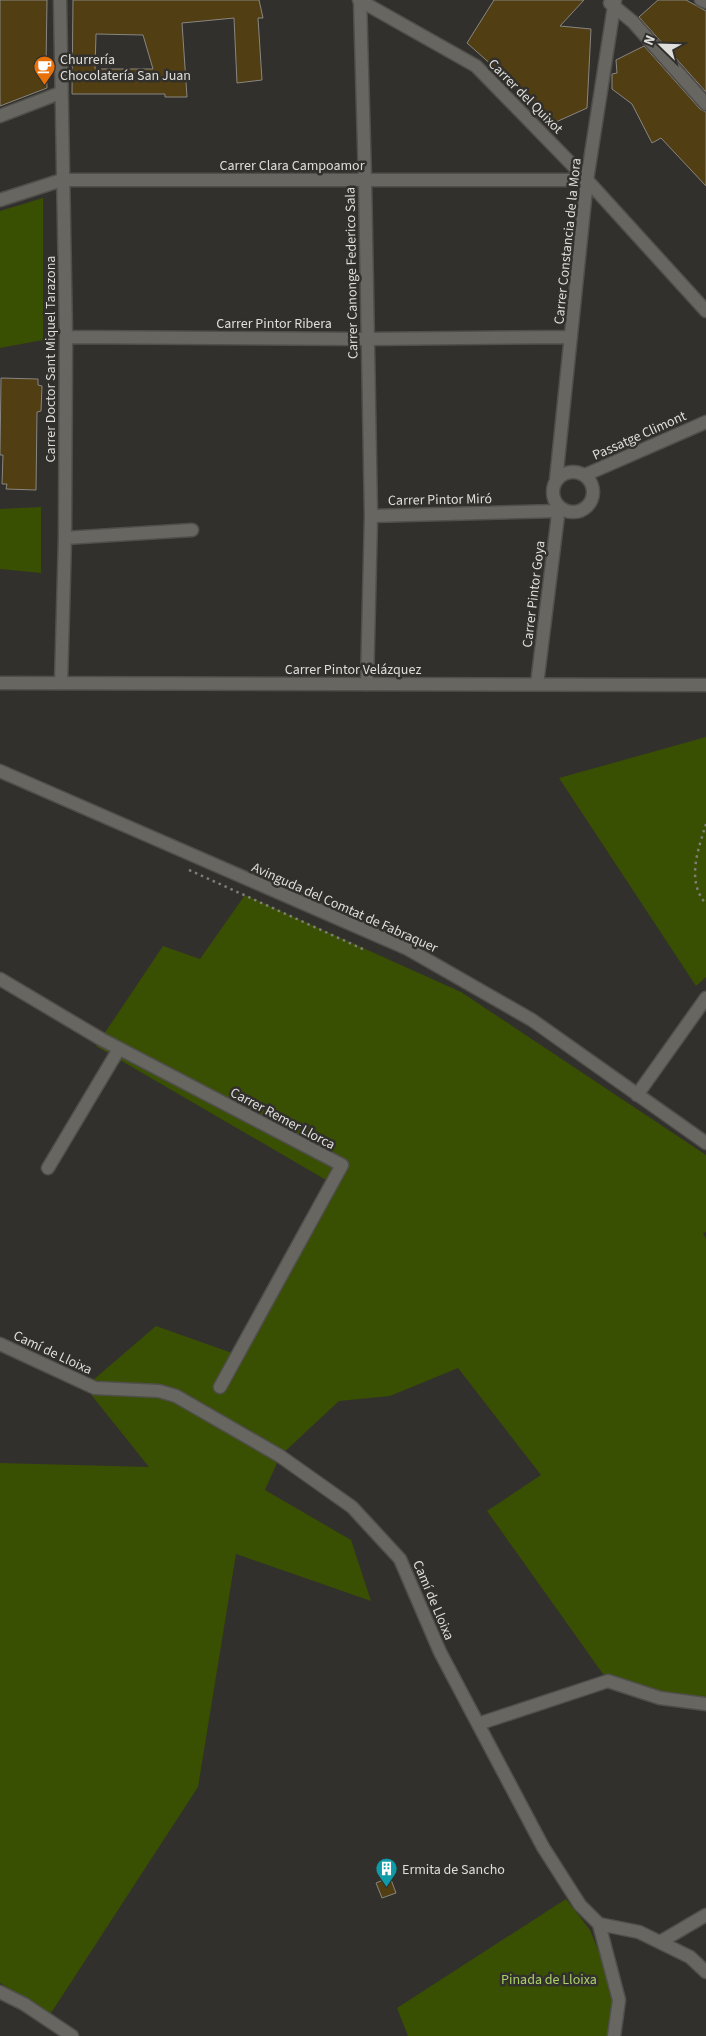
<svg xmlns="http://www.w3.org/2000/svg" width="706" height="2036" font-family="'Source Sans 3',sans-serif">
<rect width="100%" height="100%" fill="#32302c"/>
<path fill="#394f02" d="M 43,198 L 43,340 L 0,348 L 0,211 Z
M 41,507 L 41,573 L 0,569 L 0,509 Z
M 706,737 L 706,977 L 696,986 L 559,778 Z
M 245,895 L 461,992 L 706,1155 L 706,1232 L 703,1233 L 706,1239 L 706,1704 L 608,1681 L 487,1511 L 541,1475 L 458,1368 L 390,1396 L 339,1401 L 280,1456 L 265,1490 L 351,1540 L 371,1601 L 236,1554 L 198,1787 L 51,2013 L 0,1983 L 0,1463 L 149,1467 L 85,1387 L 156,1326 L 232,1353 L 294,1249 L 326,1180 L 96,1046 L 163,946 L 200,959 Z
M 566,1899 L 590,1930 L 619,2000 L 614,2036 L 408,2036 L 397,2008 Z"/>
<path fill="#513e12" stroke="#888682" fill-rule="evenodd" d="M 0,0 L 47,0 L 46,65 L 47,88 L 0,106 Z
M 73,0 L 259,0 L 263,18 L 258,18 L 262,80 L 237,83 L 234,18 L 182,23 L 187,97 L 165,97 L 165,94 L 72,94 ZM 96,34 L 143,35 L 153,69 L 95,69 Z
M 494,0 L 584,0 L 560,26 L 591,29 L 587,108 L 556,122 L 467,43 Z
M 658,0 L 686,0 L 706,11 L 706,92 L 639,17 Z
M 644,46 L 700,109 L 706,112 L 706,186 L 661,138 L 652,143 L 632,104 L 612,89 L 612,74 L 617,73 L 616,60 Z
M 1,378 L 38,379 L 38,385 L 42,386 L 41,411 L 37,412 L 36,490 L 6,489 L 7,484 L 2,484 L 3,455 L 0,455 Z
M 390,1877 L 396,1893 L 382,1898 L 376,1883 Z"/>
<g fill="none" stroke-linecap="round" stroke-linejoin="round">
<defs>
<path id="street" d="M 60,0 L 66,337 L 65,538 L 61,683
M 359,0 L 476,66 L 587,180 L 706,311
M 360,0 L 365,180 L 371,516 L 367,684
M 701,0 L 706,2
M 610,3 L 633,22 L 706,104
M 0,116 L 60,93
M 0,200 L 62,180 L 587,180
M 66,337 L 367,339 L 571,337
M553 492a20 20 0 1 1 40 0a20 20 0 1 1-40 0Z
M 585,475 L 706,422
M 556,480 L 587,180 L 615,0
M 371,516 L 558,511
M 65,538 L 192,530
M 537,684 L 559,507
M 0,771 L 408,949 L 532,1020 L 706,1143
M 0,979 L 101,1039 L 342,1165 L 220,1387
M 637,1095 L 706,998
M 48,1168 L 119,1049
M 0,1344 L 95,1388 L 159,1391 L 176,1396 L 280,1456 L 352,1507 L 400,1559 L 440,1652 L 543,1847 L 580,1905 L 599,1924 L 639,1932 L 690,1957 L 706,1972
M 478,1724 L 608,1681 L 660,1698 L 706,1704
M 599,1924 L 619,2000 L 614,2036
M 660,1942 L 706,1915
M 0,1992 L 24,2004 L 72,2036"/>
<path id="secondary" d="M 0,683 L 706,685"/>
</defs>
<use href="#street" stroke="#504f4c" stroke-width="15"/>
<use href="#secondary" stroke="#504f4c" stroke-width="15"/>
<path stroke="#7f7d79" stroke-width="2.5" stroke-dasharray="2.5 4" stroke-linecap="butt" d="M 706,824 C 698,850 686,881 706,904
M 189,870 L 365,950"/>
<use href="#street" stroke="#686661" stroke-width="12"/>
<use href="#secondary" stroke="#686661" stroke-width="12"/>
</g>
<defs>
<symbol id="cafe-pin" viewBox="-11 -11 22 30"><path d="M0 17L-7.5 6A9.5 9.5 0 1 1 7.5 6Z" fill="#e8710a" stroke="#32302c"/><path d="M-5.5-4.5H6V0H3Q3 3.5 0 3.5H-2.5Q-5.5 3.5-5.5 0ZM3-3.2v2h1.7v-2ZM-6 4.5H4V6H-6Z" fill="#fff"/></symbol>
<symbol id="building-pin" viewBox="-11 -11 22 30"><path d="M0 17L-7.5 6A9.5 9.5 0 1 1 7.5 6Z" fill="#0f9aa8" stroke="#32302c"/><path d="M-4-6H4V6H1V3H-1V6H-4ZM-2.5-4.3h1.7v1.8h-1.7ZM.8-4.3h1.7v1.8H.8ZM-2.5-1h1.7V.8h-1.7ZM.8-1h1.7V.8H.8Z" fill="#fff"/></symbol>
</defs>
<g fill-rule="evenodd">
<use href="#cafe-pin" x="32" y="54" width="25" height="34"/>
<use href="#building-pin" x="374" y="1856" width="25" height="34"/>
</g>
<g text-anchor="middle" stroke-width="5" stroke-linejoin="round" paint-order="stroke">
<g font-size="14" fill="#dfdedb" stroke="#32302c" text-anchor="start">
<text x="60" y="64">Churrería<tspan x="60" dy="16">Chocolatería San Juan</tspan></text>
<text x="402" y="1874">Ermita de Sancho</text>
</g>
<g font-size="14" fill="#dfdedb" stroke="#32302c">
<text transform="translate(526 96) rotate(45)" y="5">Carrer del Quixot</text>
<text x="292" y="170">Carrer Clara Campoamor</text>
<text transform="translate(567 241) rotate(-84)" y="5">Carrer Constancia de la Mora</text>
<text transform="translate(351 273) rotate(-91)" y="5">Carrer Canonge Federico Sala</text>
<text x="274" y="328">Carrer Pintor Ribera</text>
<text transform="translate(50 359) rotate(-90)" y="5">Carrer Doctor Sant Miquel Tarazona</text>
<text transform="translate(639 435) rotate(-24)" y="5">Passatge Climont</text>
<text transform="translate(440 499) rotate(-1)" y="5">Carrer Pintor Miró</text>
<text transform="translate(533 594) rotate(-83)" y="5">Carrer Pintor Goya</text>
<text x="353" y="674">Carrer Pintor Velázquez</text>
<text transform="translate(345 907) rotate(24)" y="5">Avinguda del Comtat de Fabraquer</text>
<text transform="translate(283 1118) rotate(28)" y="5">Carrer Remer Llorca</text>
<text transform="translate(53 1352) rotate(25)" y="5">Camí de Lloixa</text>
<text transform="translate(434 1600) rotate(67)" y="5">Camí de Lloixa</text>
</g>
<g font-size="14" fill="#abd06a" stroke="#32302c">
<text x="549" y="1984">Pinada de Lloixa</text>
</g>
</g>
<g transform="translate(661 45) rotate(293)" stroke="#32302c" stroke-width="4" paint-order="stroke">
<path d="M0-4L9 19L0 12L-9 19Z" fill="#dfdedb"/>
<text y="-8" font-size="14" font-weight="bold" text-anchor="middle" fill="#dfdedb">N</text>
</g>
</svg>
